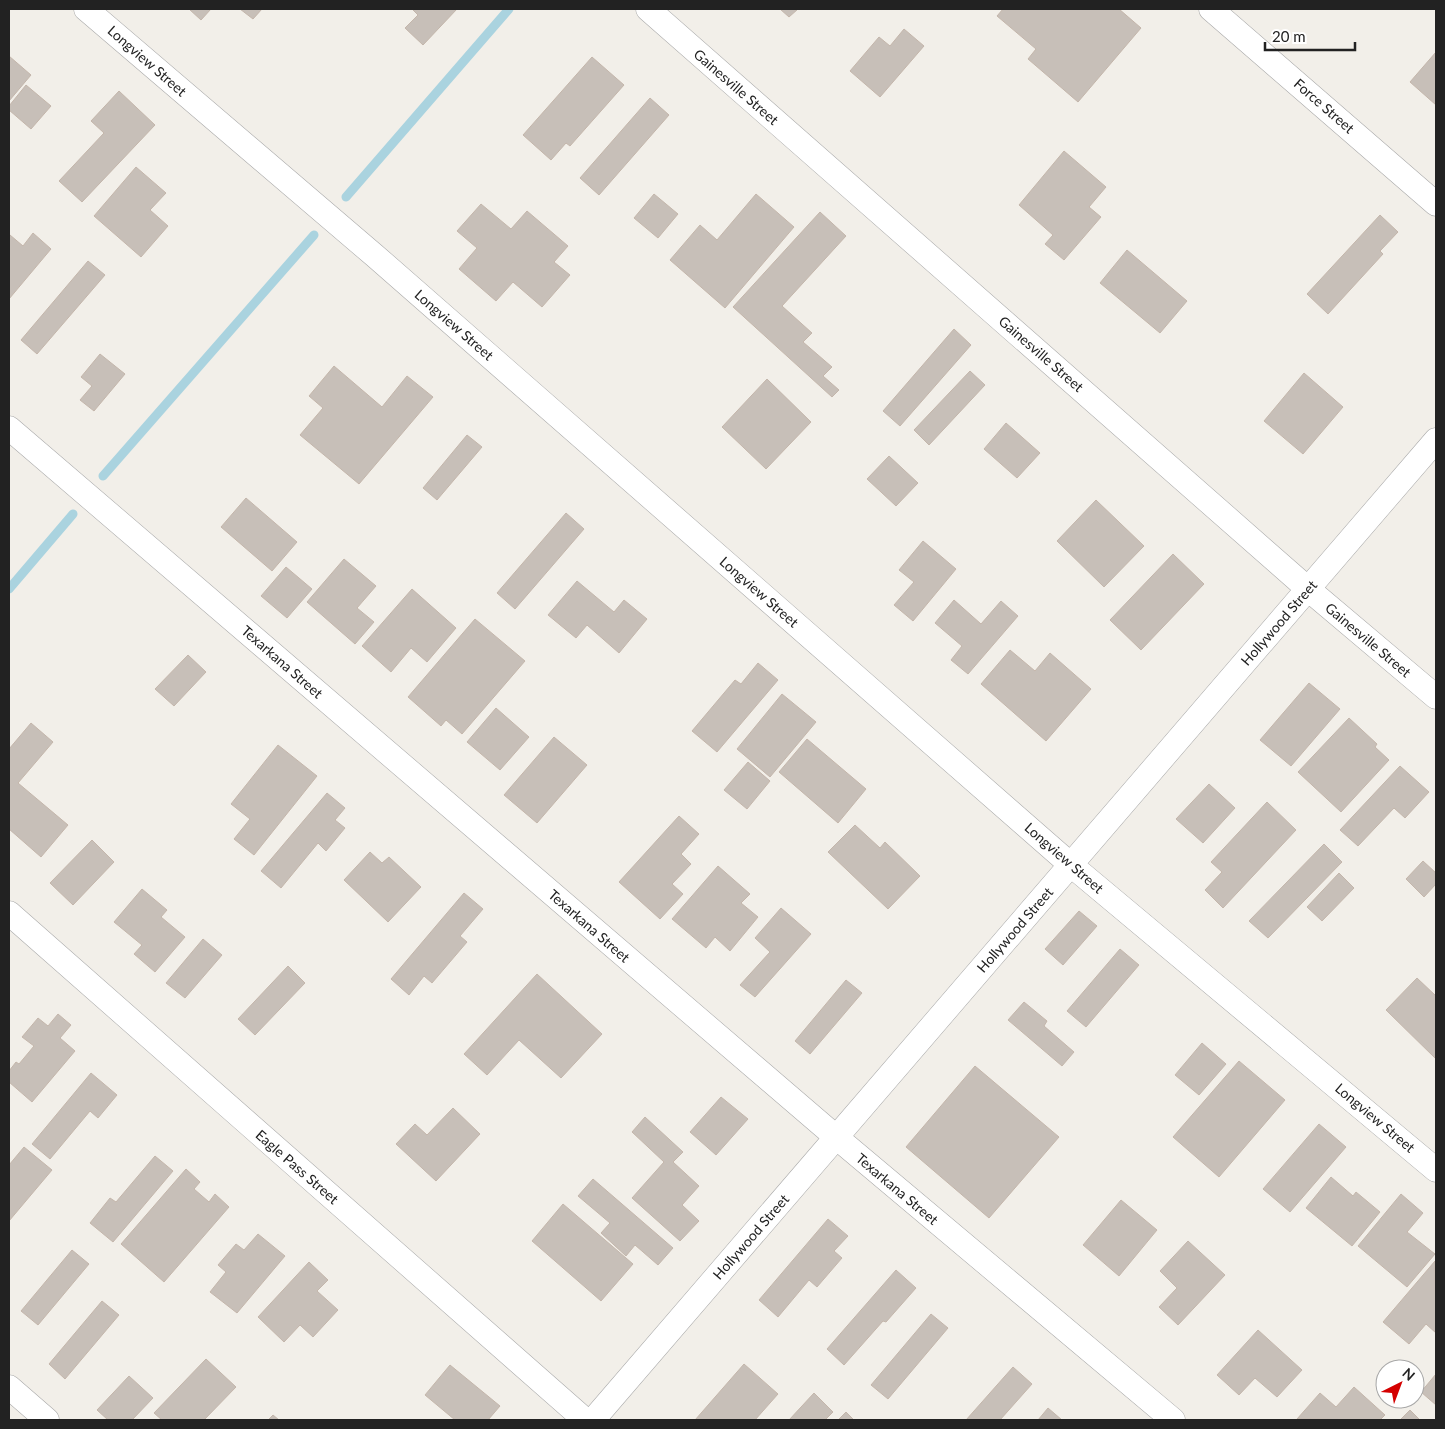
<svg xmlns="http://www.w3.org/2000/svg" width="1445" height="1429" font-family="Lato,sans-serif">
<rect width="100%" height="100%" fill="#f2efe9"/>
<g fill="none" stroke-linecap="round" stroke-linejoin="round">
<path stroke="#aad3df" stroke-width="9" d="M 346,197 L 509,9
M 103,476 L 314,235
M 9,589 L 73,514"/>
</g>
<path fill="#c7bfb8" stroke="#c4b6ab" d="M 189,9 L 211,9 L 201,20 Z
M 240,9 L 262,9 L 253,19 Z
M 412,9 L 457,9 L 423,45 L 405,28 L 418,15 Z
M 780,9 L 798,9 L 789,17 Z
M 1003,9 L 1119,9 L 1141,28 L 1078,102 L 1028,59 L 1036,49 L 997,16 Z
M 904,29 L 924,46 L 880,97 L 850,71 L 879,37 L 890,46 Z
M 1436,52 L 1436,105 L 1410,82 Z
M 9,56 L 31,75 L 9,101 Z
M 592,57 L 624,85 L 570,146 L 566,143 L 551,160 L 523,135 Z
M 26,85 L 51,106 L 31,129 L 9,110 L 9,106 Z
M 119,91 L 155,125 L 82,202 L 59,181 L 104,133 L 91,121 Z
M 650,98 L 669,115 L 599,195 L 580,178 Z
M 1064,151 L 1106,187 L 1089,207 L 1101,217 L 1064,260 L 1045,244 L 1053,235 L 1019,205 Z
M 136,167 L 166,193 L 150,210 L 168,226 L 141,257 L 94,216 Z
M 654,194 L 678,214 L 658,238 L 634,218 Z
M 756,194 L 794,227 L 725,308 L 670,260 L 700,225 L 717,240 Z
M 481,204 L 511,229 L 527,211 L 568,246 L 554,262 L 570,275 L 542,307 L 513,282 L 496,301 L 459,269 L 477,248 L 457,231 Z
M 820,212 L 846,236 L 782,306 L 812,333 L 803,342 L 832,367 L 823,376 L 839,390 L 832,397 L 733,307 Z
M 1380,215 L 1398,232 L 1380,251 L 1383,254 L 1328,314 L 1307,294 Z
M 33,233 L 51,249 L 9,299 L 9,237 L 10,235 L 23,246 Z
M 1127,250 L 1187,301 L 1160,333 L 1100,283 Z
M 88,261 L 105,275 L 37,354 L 21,340 Z
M 954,329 L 971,345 L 900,426 L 883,411 Z
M 100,354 L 125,374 L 94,411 L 80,400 L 92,386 L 81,377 Z
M 334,366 L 382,407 L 407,376 L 433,397 L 359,484 L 300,435 L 323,408 L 309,396 Z
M 970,371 L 985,385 L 929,445 L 914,430 Z
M 1304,373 L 1343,407 L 1303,454 L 1264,421 Z
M 767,379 L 811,422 L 766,469 L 722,427 Z
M 1006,423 L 1040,453 L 1017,478 L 984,449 Z
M 467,435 L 482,447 L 437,500 L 423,488 Z
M 889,456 L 918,483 L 896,506 L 867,479 Z
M 246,498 L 297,542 L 272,571 L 221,527 Z
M 1096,500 L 1144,546 L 1104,587 L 1057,541 Z
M 566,513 L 584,529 L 515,609 L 497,593 Z
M 923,541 L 956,569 L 913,621 L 894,605 L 914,582 L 899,570 Z
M 1173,554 L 1204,584 L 1141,650 L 1110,620 Z
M 344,559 L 376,586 L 357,608 L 374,622 L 355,644 L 307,602 Z
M 286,567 L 312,589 L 287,618 L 261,596 Z
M 577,581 L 614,612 L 624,600 L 647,619 L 619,653 L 587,625 L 576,638 L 548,615 Z
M 412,589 L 456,628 L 427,662 L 411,648 L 391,672 L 362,646 Z
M 954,600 L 981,624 L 1001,601 L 1018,616 L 968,674 L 951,660 L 962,646 L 935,623 Z
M 475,619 L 525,661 L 462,734 L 446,720 L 441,726 L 408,697 Z
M 1010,650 L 1035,671 L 1050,653 L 1091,689 L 1046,741 L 981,684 Z
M 188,655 L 206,672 L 174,706 L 155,689 Z
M 758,663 L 778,680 L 717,752 L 692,731 L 735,680 L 741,684 Z
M 1309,683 L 1340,709 L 1291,766 L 1260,740 Z
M 782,694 L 816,722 L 770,777 L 737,749 Z
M 496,708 L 529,737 L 500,770 L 467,742 Z
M 1349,718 L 1377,744 L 1375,747 L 1389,760 L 1341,812 L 1298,772 Z
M 31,723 L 53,742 L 18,783 L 68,825 L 41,857 L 9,829 L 9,749 Z
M 554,737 L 587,765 L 537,823 L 504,795 Z
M 807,739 L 866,789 L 838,823 L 779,772 Z
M 278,745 L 317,776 L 254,855 L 234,839 L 250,819 L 231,804 Z
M 748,762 L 770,781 L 747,809 L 724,790 Z
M 1400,766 L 1429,792 L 1405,818 L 1394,808 L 1358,846 L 1340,830 Z
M 1209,784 L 1235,808 L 1203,843 L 1176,819 Z
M 327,793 L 345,808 L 335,820 L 345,828 L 326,851 L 318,843 L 281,888 L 261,871 Z
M 1267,802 L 1296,830 L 1223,908 L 1205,890 L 1222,872 L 1211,862 Z
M 679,816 L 699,834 L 681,854 L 691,864 L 672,884 L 683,894 L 660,919 L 619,882 Z
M 855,825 L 880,848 L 885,842 L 920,876 L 888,909 L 828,852 Z
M 92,840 L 114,862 L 73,905 L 50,883 Z
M 1324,844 L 1342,862 L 1268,938 L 1249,921 Z
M 370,852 L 382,863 L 389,857 L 421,887 L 388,922 L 344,880 Z
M 1423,861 L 1436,873 L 1436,884 L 1424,897 L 1406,879 Z
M 718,866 L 750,894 L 741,903 L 758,917 L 730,951 L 715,937 L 706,948 L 672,919 Z
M 1339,873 L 1354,888 L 1322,921 L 1307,907 Z
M 142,889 L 167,910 L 161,917 L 185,937 L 155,972 L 134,954 L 142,945 L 114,922 Z
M 464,893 L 483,909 L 460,936 L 467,942 L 432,983 L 424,976 L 409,995 L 391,979 Z
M 781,908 L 811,934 L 755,997 L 740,985 L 770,952 L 755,938 Z
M 1079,911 L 1097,926 L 1063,965 L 1045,949 Z
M 203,939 L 222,955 L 185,998 L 166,983 Z
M 1120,949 L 1139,965 L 1086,1027 L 1067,1011 Z
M 288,966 L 305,983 L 255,1035 L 238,1019 Z
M 537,974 L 602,1034 L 561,1078 L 519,1040 L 487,1075 L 464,1054 Z
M 1417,978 L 1436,996 L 1436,1059 L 1386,1010 Z
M 846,980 L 862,993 L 810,1054 L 795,1041 Z
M 1024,1002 L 1047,1021 L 1044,1026 L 1074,1052 L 1062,1066 L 1008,1020 Z
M 58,1014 L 71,1025 L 60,1038 L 75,1051 L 32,1102 L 9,1082 L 9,1071 L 16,1062 L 19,1064 L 34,1046 L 22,1037 L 38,1018 L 48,1026 Z
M 1202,1043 L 1226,1064 L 1199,1095 L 1175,1075 Z
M 1239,1061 L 1285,1100 L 1219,1177 L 1173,1137 Z
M 975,1066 L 1059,1137 L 989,1218 L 906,1147 Z
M 91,1073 L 117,1095 L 98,1118 L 90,1111 L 50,1159 L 32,1144 Z
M 721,1097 L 748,1119 L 716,1155 L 690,1132 Z
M 453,1108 L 480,1134 L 436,1181 L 396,1144 L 415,1124 L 427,1135 Z
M 645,1117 L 683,1152 L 673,1162 L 699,1186 L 682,1205 L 699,1221 L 680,1241 L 632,1198 L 664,1162 L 632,1132 Z
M 1319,1124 L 1346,1147 L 1290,1212 L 1263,1189 Z
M 24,1147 L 52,1170 L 9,1221 L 9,1165 Z
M 155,1156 L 173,1171 L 113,1242 L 90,1223 L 110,1198 L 116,1202 Z
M 186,1169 L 200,1182 L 194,1189 L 209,1202 L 215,1194 L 229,1207 L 164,1282 L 121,1244 Z
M 1331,1177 L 1353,1196 L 1356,1192 L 1380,1212 L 1352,1246 L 1306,1208 Z
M 593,1179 L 673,1248 L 658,1265 L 635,1245 L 626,1256 L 601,1233 L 610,1223 L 578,1196 Z
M 1401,1194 L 1423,1213 L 1407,1232 L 1435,1254 L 1407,1287 L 1358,1246 Z
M 1121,1200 L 1157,1230 L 1119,1276 L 1083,1245 Z
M 563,1204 L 633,1264 L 601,1301 L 532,1241 Z
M 828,1219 L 848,1236 L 834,1251 L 842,1258 L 817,1287 L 809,1280 L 778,1317 L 759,1300 Z
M 258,1234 L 285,1256 L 237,1313 L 210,1292 L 226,1272 L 218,1265 L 236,1244 L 244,1250 Z
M 1188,1241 L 1225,1275 L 1178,1325 L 1159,1307 L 1177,1288 L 1160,1271 Z
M 72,1250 L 89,1264 L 38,1325 L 21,1311 Z
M 1435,1261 L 1436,1333 L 1426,1324 L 1409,1344 L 1383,1322 Z
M 309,1262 L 328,1280 L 317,1291 L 338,1310 L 313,1337 L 300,1325 L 284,1342 L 258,1317 Z
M 896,1270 L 916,1288 L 886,1322 L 883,1321 L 844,1365 L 827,1349 Z
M 102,1301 L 119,1315 L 65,1379 L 49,1364 Z
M 931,1314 L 948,1328 L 888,1399 L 871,1385 Z
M 1258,1330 L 1302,1370 L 1277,1397 L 1255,1378 L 1239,1395 L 1217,1375 Z
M 206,1359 L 236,1387 L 204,1420 L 162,1420 L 154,1413 Z
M 744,1364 L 778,1394 L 755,1420 L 695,1420 Z
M 450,1365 L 500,1406 L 488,1420 L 455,1420 L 425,1395 Z
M 1013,1367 L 1032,1384 L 1000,1420 L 966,1420 Z
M 1436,1374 L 1436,1405 L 1421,1392 Z
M 129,1376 L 153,1398 L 132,1420 L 108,1420 L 97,1410 Z
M 1354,1387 L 1385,1415 L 1380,1420 L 1297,1419 L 1320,1393 L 1336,1407 Z
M 814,1393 L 833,1412 L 825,1420 L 789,1420 Z
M 1048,1408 L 1062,1420 L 1038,1420 Z
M 1410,1410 L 1420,1420 L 1400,1420 Z
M 846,1412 L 854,1420 L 838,1420 Z
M 273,1415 L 279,1420 L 268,1420 Z"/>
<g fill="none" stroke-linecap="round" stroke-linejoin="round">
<defs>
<path id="minor" d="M 86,9 L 374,255 L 1071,865 L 1436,1170
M 648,9 L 1308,589 L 1436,697
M 1211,9 L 1436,204
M 9,428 L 836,1137 L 1173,1420
M 9,913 L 585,1420
M 9,1387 L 47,1420
M 593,1420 L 1436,440"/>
</defs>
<use href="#minor" stroke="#a9a9a9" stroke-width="25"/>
<use href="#minor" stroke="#fff" stroke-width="24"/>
</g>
<g text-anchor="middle" stroke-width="5" stroke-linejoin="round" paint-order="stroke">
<g font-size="14" fill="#222" stroke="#fff">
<text transform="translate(147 61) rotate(41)" y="5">Longview Street</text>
<text transform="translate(736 87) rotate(41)" y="5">Gainesville Street</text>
<text transform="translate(1324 106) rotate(41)" y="5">Force Street</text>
<text transform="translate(454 325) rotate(41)" y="5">Longview Street</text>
<text transform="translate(1041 354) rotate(41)" y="5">Gainesville Street</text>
<text transform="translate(759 592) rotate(41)" y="5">Longview Street</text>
<text transform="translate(1279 623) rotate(-49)" y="5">Hollywood Street</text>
<text transform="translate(1368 640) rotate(40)" y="5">Gainesville Street</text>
<text transform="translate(282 662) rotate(41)" y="5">Texarkana Street</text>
<text transform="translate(1064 858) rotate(41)" y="5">Longview Street</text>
<text transform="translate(589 926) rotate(41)" y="5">Texarkana Street</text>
<text transform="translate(1015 930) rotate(-49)" y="5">Hollywood Street</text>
<text transform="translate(1375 1118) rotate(40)" y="5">Longview Street</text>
<text transform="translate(297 1167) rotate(41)" y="5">Eagle Pass Street</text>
<text transform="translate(897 1189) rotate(40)" y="5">Texarkana Street</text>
<text transform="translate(751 1237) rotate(-49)" y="5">Hollywood Street</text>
</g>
</g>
<rect width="1445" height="1429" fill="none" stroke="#222222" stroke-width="20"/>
<g transform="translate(1400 1384) rotate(42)"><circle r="24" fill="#ffffff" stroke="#a7a7a7"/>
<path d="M0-4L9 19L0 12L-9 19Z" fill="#d40000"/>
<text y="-8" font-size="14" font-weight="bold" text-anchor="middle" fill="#222222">N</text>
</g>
<path d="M1265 42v8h90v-8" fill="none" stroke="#222222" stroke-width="2.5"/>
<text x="1272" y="42" font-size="15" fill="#222222" stroke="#ffffff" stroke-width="4" paint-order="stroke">20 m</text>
</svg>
